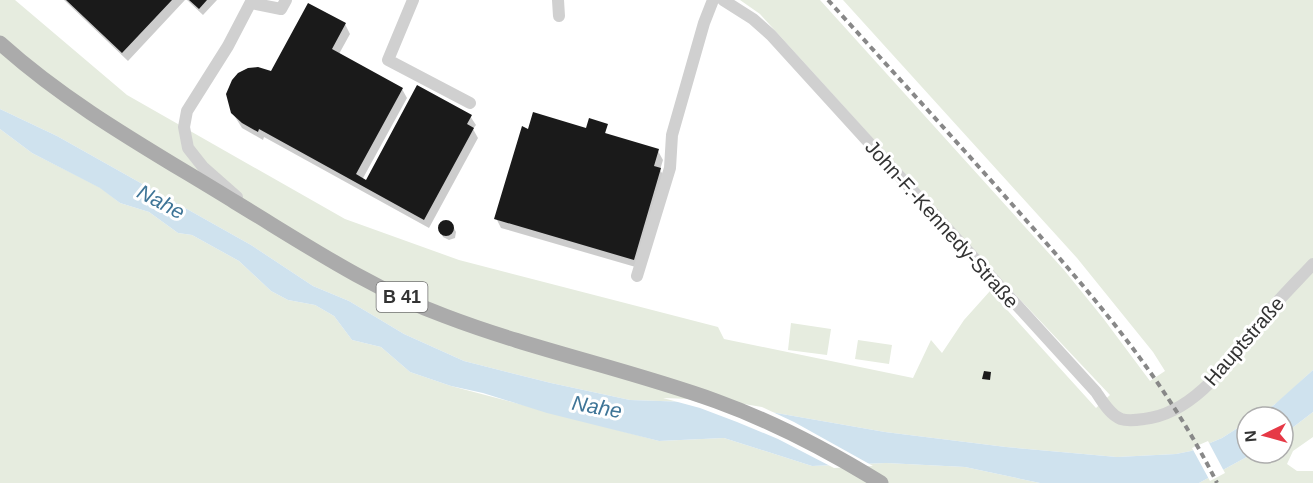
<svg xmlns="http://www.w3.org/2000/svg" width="1313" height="483" font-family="Arial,sans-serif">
<rect width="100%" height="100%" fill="#fff"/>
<path fill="#e6ecdf" d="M 0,0 L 15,0 L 127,95 L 345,219 L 459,260 L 718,327 L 724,339 L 913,378 L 931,340 L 942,353 L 964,320 L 990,291 L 1096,408 L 1110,395 L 997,275 L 760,14 L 740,0 L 820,0 L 1064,270 L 1103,318 L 1150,381 L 1165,371 L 1153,352 L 1077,258 L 843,0 L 1313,0 L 1313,370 C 1297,384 1268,417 1247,417 L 1247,422 L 1222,438 L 1191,451 L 1176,454 L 1117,457 L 1006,447 L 885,432 L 720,403 L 630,400 L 551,383 L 464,361 L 404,334 L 349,301 L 313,286 L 251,245 L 57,136 L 0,109 Z
M 0,129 L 32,153 L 101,188 L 120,203 L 149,212 L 178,233 L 192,235 L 239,261 L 271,291 L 288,300 L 315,305 L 334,316 L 352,340 L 381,347 L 410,372 L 451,386 L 659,441 L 724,438 L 812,466 L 886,463 L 965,467 L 1040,483 L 0,483 Z
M 791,323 L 831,329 L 827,355 L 788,350 Z
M 858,340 L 892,345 L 889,364 L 855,359 Z
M 1313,412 L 1313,437 L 1293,451 L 1287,464 L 1297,471 L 1313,471 L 1313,483 L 1199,483 L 1254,453 L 1283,453 L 1283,435 Z"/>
<path fill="#cfe2ee" d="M 0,109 L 57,136 L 251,245 L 313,286 L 349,301 L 404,334 L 464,361 L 551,383 L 630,400 L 720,403 L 885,432 L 1006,447 L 1117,457 L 1176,454 L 1191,451 L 1222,438 L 1247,422 L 1247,453 L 1254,453 L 1199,483 L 1040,483 L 965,467 L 886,463 L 812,466 L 724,438 L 659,441 L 547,413 L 483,393 L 451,386 L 410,372 L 381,347 L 352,340 L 334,316 L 315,305 L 288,300 L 271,291 L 239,261 L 192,235 L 178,233 L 149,212 L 120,203 L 100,188 L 32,153 L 0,129 Z
M 1313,370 L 1313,412 L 1283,435 L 1283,417 L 1254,417 L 1274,405 Z"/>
<path fill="#fff" d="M 663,398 L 720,400 L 762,407 L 794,422 L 873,466 L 834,468 L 778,439 L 737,422 L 700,408 Z
M 1208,441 L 1225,473 L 1210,481 L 1192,448 Z"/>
<path fill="#0003" d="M 64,0 L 185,0 L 128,61 Z
M 187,0 L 217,0 L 203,15 Z
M 345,24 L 350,34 L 339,54 L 402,89 L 407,98 L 362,180 L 366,182 L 470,116 L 476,125 L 473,129 L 478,138 L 429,228 L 264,137 L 263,140 L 242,128 L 232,112 L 271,72 Z
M 607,125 L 605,135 L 658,151 L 663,160 L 660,170 L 666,179 L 639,268 L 501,228 L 496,218 L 529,130 L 587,130 Z
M 447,221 L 452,224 L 456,232 L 455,238 L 449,240 L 443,237 L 440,229 L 442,223 Z"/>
<path fill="#1a1a1a" d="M 66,0 L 172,0 L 122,53 Z
M 189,0 L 207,0 L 199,9 Z
M 308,3 L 346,23 L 332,49 L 403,88 L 356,174 L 366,180 L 417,85 L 472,115 L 467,124 L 474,128 L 424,220 L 259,129 L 258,132 L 242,123 L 231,113 L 226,94 L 232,80 L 238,73 L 248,68 L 258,67 L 271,71 Z
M 533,112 L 586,128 L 589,118 L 608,124 L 605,133 L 659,149 L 654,166 L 661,168 L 634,260 L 494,219 L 522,126 L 528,129 Z
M438 228a8 8 0 1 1 16 0a8 8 0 1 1-16 0Z
M 984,371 L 991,372 L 990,380 L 982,379 Z"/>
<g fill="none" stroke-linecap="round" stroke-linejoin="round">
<path stroke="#d0d0d0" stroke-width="12" d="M 413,0 L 388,60 L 470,103
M 558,0 L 559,16
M 723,0 L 753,19 L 771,35 L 1096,392 C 1102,401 1110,415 1121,419 C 1127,421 1137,420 1144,419 C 1201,413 1238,347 1272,308 C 1285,293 1299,279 1313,264
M 251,3 L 281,9 L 286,0
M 237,197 L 203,167 L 188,148 L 184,127 L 187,111 L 228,46 L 252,0
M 637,276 L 670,168 L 672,135 L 704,23 L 713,0"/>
<path stroke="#ababab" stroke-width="15" d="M 0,43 C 71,107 154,152 235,202 C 303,243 371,289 445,316 C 534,350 627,369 716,401 C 774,422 829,451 881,483"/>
<path stroke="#888" stroke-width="4" stroke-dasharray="6 4.5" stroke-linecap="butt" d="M 828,0 C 894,73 960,145 1025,219 C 1098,301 1168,384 1217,483"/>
</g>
<g text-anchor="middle" stroke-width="6" stroke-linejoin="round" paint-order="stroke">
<rect fill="#fff" stroke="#707070" stroke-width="1.5" x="376.5" y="282" width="51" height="30" rx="4.5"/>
<g font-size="18" font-weight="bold" fill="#333">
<text x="402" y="303">B 41</text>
</g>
<g font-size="20" fill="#333" stroke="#fff">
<text transform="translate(942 224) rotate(48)" y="7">John-F.-Kennedy-Straße</text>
<text transform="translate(1244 341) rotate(-49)" y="7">Hauptstraße</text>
</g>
<g font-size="21" font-style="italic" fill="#3f7597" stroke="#fff">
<text transform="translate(161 202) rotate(28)" y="7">Nahe</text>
<text transform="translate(597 407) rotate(10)" y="7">Nahe</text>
</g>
</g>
<g transform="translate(1265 435) rotate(265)"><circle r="28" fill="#ffffff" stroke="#adadad" stroke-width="1.5"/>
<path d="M0-4.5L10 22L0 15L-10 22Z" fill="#e63946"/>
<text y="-9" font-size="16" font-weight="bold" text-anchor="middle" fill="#333333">N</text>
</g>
</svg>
